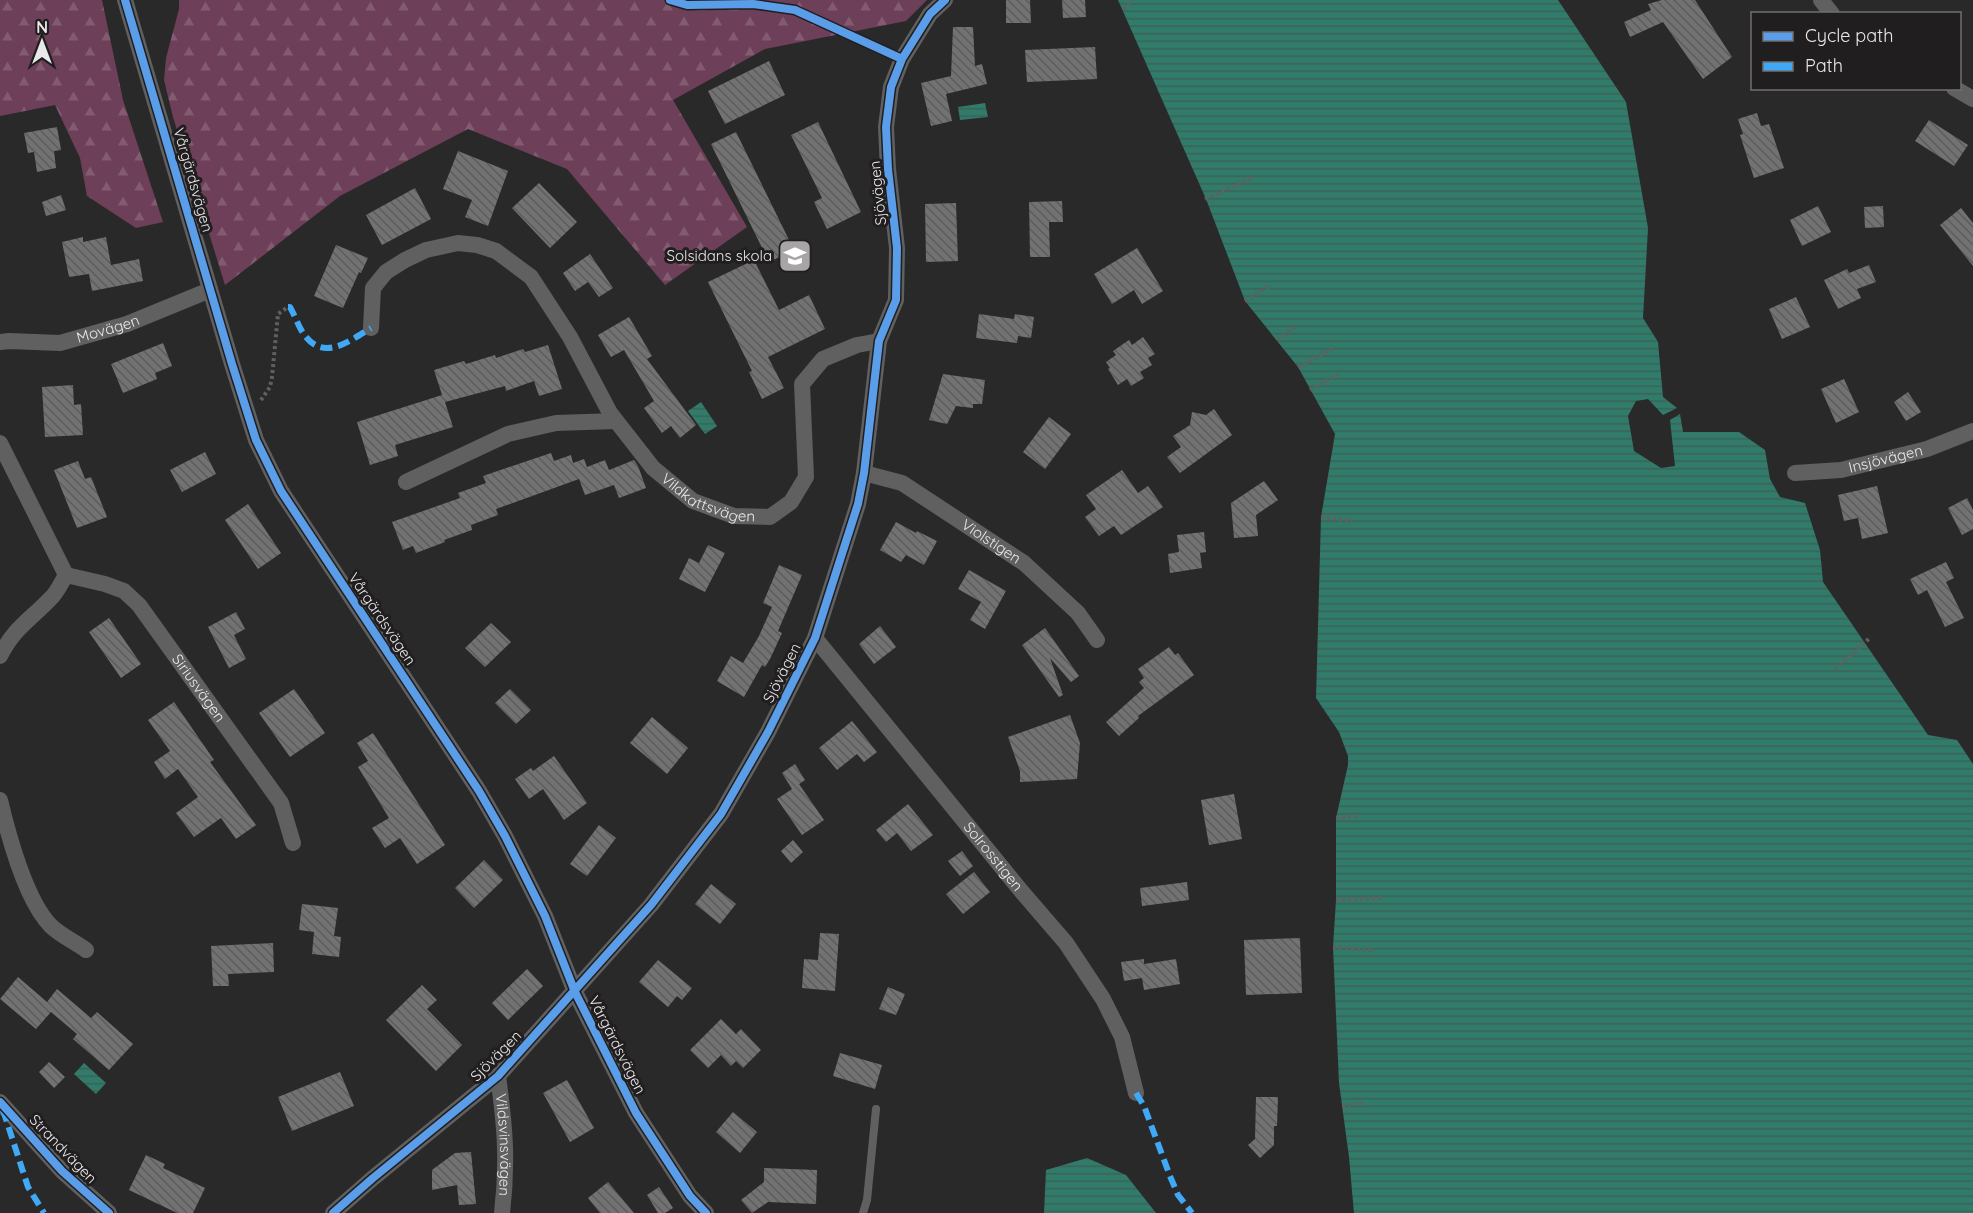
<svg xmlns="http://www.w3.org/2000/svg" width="1973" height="1213" font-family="Quicksand,sans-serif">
<defs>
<pattern id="forest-firs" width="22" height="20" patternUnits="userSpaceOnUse" patternTransform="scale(1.5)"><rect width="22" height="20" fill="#6d3f58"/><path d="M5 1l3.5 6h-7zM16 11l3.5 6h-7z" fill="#825b70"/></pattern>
<pattern id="water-rules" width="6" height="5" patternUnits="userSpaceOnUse" patternTransform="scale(1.5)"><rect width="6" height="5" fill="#317b6a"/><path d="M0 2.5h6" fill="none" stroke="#3c6058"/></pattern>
<pattern id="building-back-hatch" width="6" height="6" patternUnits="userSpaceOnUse" patternTransform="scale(1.5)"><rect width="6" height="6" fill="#737272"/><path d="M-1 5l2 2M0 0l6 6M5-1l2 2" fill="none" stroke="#5c5c5c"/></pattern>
</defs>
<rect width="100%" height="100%" fill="#2a2929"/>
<path fill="url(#forest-firs)" d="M 0,0 L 102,0 L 123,100 L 163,222 L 136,228 L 87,196 L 80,158 L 55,105 L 0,116 Z
M 179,0 L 927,0 L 906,21 L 765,49 L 673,100 L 747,227 L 665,285 L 567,169 L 468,129 L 340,196 L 225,285 L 173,117 L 164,80 L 166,58 L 179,9 Z"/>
<path fill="url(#water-rules)" d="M 1118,0 L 1558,0 L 1626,102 L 1648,228 L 1643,318 L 1658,342 L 1663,397 L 1677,408 L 1663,415 L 1648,399 L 1636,401 L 1628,416 L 1634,451 L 1661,468 L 1675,466 L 1670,420 L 1680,414 L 1683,432 L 1739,432 L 1765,450 L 1770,479 L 1780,497 L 1805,503 L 1820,550 L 1823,582 L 1928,735 L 1957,740 L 1973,764 L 1973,1213 L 1354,1213 L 1349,1157 L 1339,1083 L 1333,947 L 1336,900 L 1336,818 L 1348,765 L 1348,756 L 1339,732 L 1316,698 L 1321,517 L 1335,434 L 1298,367 L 1245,301 L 1206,199 Z
M 985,103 L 988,117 L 960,120 L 958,107 Z
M 701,402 L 717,426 L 705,434 L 688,411 Z
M 84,1063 L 106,1083 L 96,1094 L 74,1074 Z
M 1087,1158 L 1126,1175 L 1156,1213 L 1044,1213 L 1046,1170 Z"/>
<path fill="url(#building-back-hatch)" d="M 1006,0 L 1030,0 L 1031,23 L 1006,23 Z
M 1062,0 L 1085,0 L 1086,17 L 1063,18 Z
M 1662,0 L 1695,0 L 1732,57 L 1703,79 L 1663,22 L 1630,37 L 1624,22 L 1651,10 L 1648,4 Z
M 953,27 L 973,27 L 975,66 L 982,64 L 987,84 L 946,94 L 952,121 L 931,126 L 921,83 L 951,76 Z
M 1095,47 L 1097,79 L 1027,82 L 1025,50 Z
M 769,61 L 785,95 L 725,124 L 708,91 Z
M 1757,113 L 1761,126 L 1769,124 L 1784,168 L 1754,178 L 1740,135 L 1743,134 L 1738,119 Z
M 1929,120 L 1968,145 L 1954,166 L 1915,141 Z
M 818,122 L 861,212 L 827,229 L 814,202 L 822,198 L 791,135 Z
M 57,127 L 61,150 L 54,151 L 56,168 L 37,172 L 34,152 L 28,153 L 24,133 Z
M 736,132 L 794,250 L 769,262 L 711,144 Z
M 458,151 L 508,171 L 488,226 L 465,217 L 472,200 L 443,189 Z
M 539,183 L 577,222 L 550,248 L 512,208 Z
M 415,188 L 431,219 L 382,245 L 366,215 Z
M 61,195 L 66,210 L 46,216 L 42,202 Z
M 1062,201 L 1063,222 L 1049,222 L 1050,257 L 1030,257 L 1029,202 Z
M 956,203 L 958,261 L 926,262 L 925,204 Z
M 1818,206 L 1831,232 L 1802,246 L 1790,220 Z
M 1883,206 L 1884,227 L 1865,228 L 1864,207 Z
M 1961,208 L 1973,223 L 1973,266 L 1940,225 Z
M 83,237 L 83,242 L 106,237 L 111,265 L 139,259 L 143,281 L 92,291 L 89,274 L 69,277 L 62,242 Z
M 336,245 L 368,258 L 361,273 L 359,272 L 343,308 L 314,296 Z
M 1137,248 L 1163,291 L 1142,304 L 1134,290 L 1112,304 L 1094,274 Z
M 590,254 L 613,288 L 599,297 L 588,282 L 575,291 L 563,273 Z
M 754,260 L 779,310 L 809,295 L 825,329 L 768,357 L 784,388 L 762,399 L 749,372 L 752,371 L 708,282 Z
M 1869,265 L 1876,282 L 1857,289 L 1861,298 L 1838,309 L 1824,280 L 1847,269 L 1849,273 Z
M 1796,297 L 1810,327 L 1782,339 L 1769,309 Z
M 979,314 L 1014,319 L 1015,314 L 1034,317 L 1031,338 L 1018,336 L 1017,343 L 976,338 Z
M 629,317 L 652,356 L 647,359 L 696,425 L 680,438 L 671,426 L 662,433 L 644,408 L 654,401 L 624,350 L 611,357 L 598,335 Z
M 1143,337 L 1155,354 L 1148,358 L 1152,365 L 1140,372 L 1144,378 L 1131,386 L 1127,379 L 1118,385 L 1108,369 L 1110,368 L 1106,362 L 1116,355 L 1113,351 L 1129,340 L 1132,345 Z
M 163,343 L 172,366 L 155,373 L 157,379 L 123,393 L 111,364 Z
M 548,345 L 562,389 L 539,396 L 534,381 L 506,391 L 505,386 L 445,402 L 453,427 L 395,445 L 398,456 L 370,465 L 357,422 L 442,395 L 434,370 L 464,361 L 466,364 L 495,355 L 496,358 L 523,349 L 525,352 Z
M 943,374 L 985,380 L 982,404 L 973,404 L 973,408 L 956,406 L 947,424 L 929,420 Z
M 1844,379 L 1859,412 L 1836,423 L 1821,389 Z
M 73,385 L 74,405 L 81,404 L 83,435 L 45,437 L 42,387 Z
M 1908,392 L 1921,412 L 1906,421 L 1894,402 Z
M 1214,409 L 1232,435 L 1180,473 L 1167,457 L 1181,447 L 1173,436 L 1190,425 L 1192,412 L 1206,415 Z
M 1049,417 L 1071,434 L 1045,469 L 1023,452 Z
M 205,452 L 216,474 L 182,492 L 170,470 Z
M 551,453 L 554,461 L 571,455 L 573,463 L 584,459 L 587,467 L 605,460 L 609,470 L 634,460 L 638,466 L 646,488 L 619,498 L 614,485 L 585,495 L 579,479 L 496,509 L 498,515 L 471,525 L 472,530 L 444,540 L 445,542 L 416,553 L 413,546 L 403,550 L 392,522 L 460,498 L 458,493 L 486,483 L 483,476 Z
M 78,461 L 85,479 L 91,477 L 107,517 L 77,528 L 54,470 Z
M 1122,470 L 1138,493 L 1148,486 L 1163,507 L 1121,535 L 1114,526 L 1099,536 L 1085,517 L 1096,509 L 1086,495 Z
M 1264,481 L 1278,500 L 1256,515 L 1258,536 L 1234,538 L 1231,503 Z
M 1877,486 L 1888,533 L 1862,539 L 1858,518 L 1844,521 L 1838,495 Z
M 1967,498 L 1973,510 L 1973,529 L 1962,535 L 1948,508 Z
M 248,504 L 281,553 L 258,569 L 225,520 Z
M 896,522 L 916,533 L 917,531 L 937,541 L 924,565 L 906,555 L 901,562 L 880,550 Z
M 1204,532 L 1206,552 L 1200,553 L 1202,568 L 1170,573 L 1168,554 L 1179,552 L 1177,535 Z
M 708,545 L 725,553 L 705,592 L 679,579 L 689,558 L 699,563 Z
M 1946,562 L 1954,578 L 1946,582 L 1964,618 L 1945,627 L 1927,590 L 1918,595 L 1910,579 Z
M 779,565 L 802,575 L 778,631 L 782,633 L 770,659 L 765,667 L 762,665 L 744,697 L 717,681 L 731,656 L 743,663 L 759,636 L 772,607 L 763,603 Z
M 969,570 L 1006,591 L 985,629 L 970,620 L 981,602 L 958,589 Z
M 236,612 L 245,629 L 234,635 L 246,659 L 229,668 L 208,627 Z
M 109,618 L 141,664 L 121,678 L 89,632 Z
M 491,623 L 511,642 L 485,667 L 465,648 Z
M 880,626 L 896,647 L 874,664 L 859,644 Z
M 1045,628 L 1079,676 L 1071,682 L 1050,658 L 1063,695 L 1059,697 L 1022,645 Z
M 1169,647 L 1175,655 L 1178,653 L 1194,675 L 1138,716 L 1139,718 L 1119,736 L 1106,722 L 1144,688 L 1139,682 L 1144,678 L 1138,669 Z
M 294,689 L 325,733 L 290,757 L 259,713 Z
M 510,689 L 531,710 L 516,724 L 495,703 Z
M 174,702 L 214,760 L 210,762 L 256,825 L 236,839 L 221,818 L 194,837 L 176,813 L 198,797 L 178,769 L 165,779 L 154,762 L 170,751 L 148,720 Z
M 1070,715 L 1080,743 L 1077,779 L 1020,782 L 1020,771 L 1008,737 Z
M 652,717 L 688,748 L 667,774 L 630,743 Z
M 852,721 L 877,752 L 864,762 L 857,754 L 837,770 L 819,748 Z
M 373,733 L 445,845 L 417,864 L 400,838 L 385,848 L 372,828 L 389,818 L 358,767 L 368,761 L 357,743 Z
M 554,756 L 587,803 L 564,820 L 543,789 L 529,799 L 515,779 L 531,768 L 533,771 Z
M 795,764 L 805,780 L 795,787 L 799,784 L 824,820 L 802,835 L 777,799 L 792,789 L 782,773 Z
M 1234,794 L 1242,839 L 1209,845 L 1201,800 Z
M 908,804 L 933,835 L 911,851 L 897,833 L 886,842 L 876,830 Z
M 599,825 L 616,838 L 587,876 L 570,864 Z
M 793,840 L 803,852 L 791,863 L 781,851 Z
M 962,851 L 973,866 L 960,876 L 948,861 Z
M 484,860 L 503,880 L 474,908 L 455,888 Z
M 974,872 L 990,892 L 963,914 L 946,894 Z
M 1187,882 L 1189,900 L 1142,906 L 1140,888 Z
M 711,884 L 736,904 L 720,924 L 695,904 Z
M 302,904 L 338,908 L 334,936 L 341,937 L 339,957 L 312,954 L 314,932 L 299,930 Z
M 820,933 L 839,934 L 835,991 L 802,988 L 804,959 L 818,960 Z
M 1300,938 L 1302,993 L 1246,995 L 1244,940 Z
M 273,943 L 274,972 L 228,974 L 229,986 L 213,986 L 211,946 Z
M 1144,959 L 1144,964 L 1176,959 L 1180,984 L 1144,990 L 1142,978 L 1124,981 L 1121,962 Z
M 658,960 L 692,988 L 682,1000 L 677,996 L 668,1007 L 639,982 Z
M 527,969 L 543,986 L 508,1020 L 492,1003 Z
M 18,977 L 47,1002 L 57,989 L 91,1018 L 97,1012 L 133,1044 L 109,1070 L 73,1039 L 77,1034 L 51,1012 L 36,1029 L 0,999 Z
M 422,985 L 437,1000 L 427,1009 L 462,1045 L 436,1071 L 386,1020 Z
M 888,987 L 905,994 L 896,1015 L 879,1009 Z
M 721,1019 L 736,1034 L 741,1029 L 761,1050 L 743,1068 L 736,1061 L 731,1066 L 721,1055 L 708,1068 L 690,1050 Z
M 840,1053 L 882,1065 L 875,1089 L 833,1076 Z
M 49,1062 L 65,1077 L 54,1088 L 39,1072 Z
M 340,1072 L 354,1106 L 292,1131 L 278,1097 Z
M 567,1080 L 594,1128 L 570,1142 L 543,1093 Z
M 1256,1097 L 1278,1097 L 1277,1126 L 1274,1126 L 1274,1145 L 1260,1158 L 1248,1145 L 1255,1139 Z
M 733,1112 L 757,1132 L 740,1153 L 716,1132 Z
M 471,1152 L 476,1204 L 459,1205 L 457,1185 L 432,1190 L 432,1170 L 455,1153 Z
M 146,1155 L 165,1164 L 163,1168 L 205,1188 L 193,1213 L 177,1213 L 129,1190 Z
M 764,1168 L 817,1170 L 816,1204 L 768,1202 L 752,1213 L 741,1200 L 764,1182 Z
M 608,1182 L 634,1213 L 600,1213 L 588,1198 Z
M 659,1187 L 673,1208 L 665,1213 L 658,1213 L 647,1195 Z"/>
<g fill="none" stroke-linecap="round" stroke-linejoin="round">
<path stroke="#606060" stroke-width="4" stroke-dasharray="3 3" stroke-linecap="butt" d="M 1123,9 L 1132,0
M 1205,199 L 1254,177
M 1245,301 L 1269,286
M 1278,340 L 1297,325
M 1298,367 L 1334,348
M 1310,390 L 1338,374
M 261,400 L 270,387 L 272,377 L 278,314 L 288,307
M 1321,517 L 1353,521
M 1835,669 L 1871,637
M 1336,818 L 1357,816
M 1336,900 L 1383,898
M 1333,947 L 1373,950
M 1342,1106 L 1362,1103"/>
<path stroke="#606060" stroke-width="8" d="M 863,1213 L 867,1200 L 876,1109"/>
<g stroke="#606060" stroke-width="16">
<path d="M 125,0 L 232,364 L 256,440 L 281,491 L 479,791 L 505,836 L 545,916 L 575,992 L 636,1113 L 690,1196 L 706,1213"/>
<path d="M 1821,0 L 1832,14"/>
<path d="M 1954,88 L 1973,99"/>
<path id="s1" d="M 371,328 L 373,288 L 386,272 L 405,260 L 426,250 L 458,243 L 477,245 L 496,251 L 531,277 L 570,337 L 610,413 L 653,468 L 693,501 L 734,516 L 770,517 L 791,502 L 806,477 L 802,384 L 823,359 L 857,345 L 879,341"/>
<path id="s2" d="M 0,342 L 9,341 L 60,343 L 127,324 L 210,290"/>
<path d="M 0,443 L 66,575 C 61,583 57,593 50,599 C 30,620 14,628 0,656"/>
<path id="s3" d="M 864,473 L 902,483 L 1024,563 L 1078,613 L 1097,640"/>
<path id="s4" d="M 1795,473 L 1841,470 L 1927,449 L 1973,431"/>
<path d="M 406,482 L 508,434 L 556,423 L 616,421"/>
<path id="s5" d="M 66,575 L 105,584 L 124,591 L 139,605 L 281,803 L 293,843"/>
<path id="s6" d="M 815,638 L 1022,892 L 1066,943 L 1103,999 L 1122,1037 L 1136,1093"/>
<path d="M 0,800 C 8,834 26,901 51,926 C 60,935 75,942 86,950"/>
<path id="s7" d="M 498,1076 C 505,1126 508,1163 502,1213"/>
<path d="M 0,1102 L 62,1171 L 109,1213"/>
<path d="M 333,1213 L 373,1178 L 498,1076 L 651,905 L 721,814 L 768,732 L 815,638 L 858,504 L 864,473 L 879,341 L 896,300 L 897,248 L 888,169 L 886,127 L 891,87 L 902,59 L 930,14 L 945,0"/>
</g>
<path stroke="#3fa9f5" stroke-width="6" stroke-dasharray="12 6" stroke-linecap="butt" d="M 288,307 L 290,307 C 295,316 298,325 303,333 C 323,363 349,341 371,328
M 1136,1093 L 1144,1106 L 1170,1176 L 1178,1195 L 1192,1213
M 3,1110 L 28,1187 L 44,1213"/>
<defs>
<path id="cycleway" d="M 125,0 L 232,364 L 256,440 L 281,491 L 479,791 L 505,836 L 545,916 L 575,992 L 636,1113 L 690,1196 L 706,1213
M 670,0 L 687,5 L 753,4 L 795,10 L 902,59
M 0,1102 L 62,1171 L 109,1213
M 333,1213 L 373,1178 L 498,1076 L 651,905 L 721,814 L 768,732 L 815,638 L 858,504 L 864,473 L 879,341 L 896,300 L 897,248 L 888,169 L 886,127 L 891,87 L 902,59 L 930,14 L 945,0"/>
</defs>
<use href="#cycleway" stroke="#211e20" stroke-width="11"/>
<use href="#cycleway" stroke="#5a9eea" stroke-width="8"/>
</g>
<defs>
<symbol id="school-square" viewBox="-11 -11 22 22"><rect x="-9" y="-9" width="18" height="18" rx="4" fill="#a7a5a6" stroke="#211e20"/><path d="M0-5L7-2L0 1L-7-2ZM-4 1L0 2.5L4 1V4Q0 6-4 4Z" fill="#fff"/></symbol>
</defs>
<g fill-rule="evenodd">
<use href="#school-square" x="776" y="237" width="38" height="38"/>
</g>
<g text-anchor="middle" stroke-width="6" stroke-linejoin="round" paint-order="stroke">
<g font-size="15" fill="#eae8e9" stroke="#211e20">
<text transform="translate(193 180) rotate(74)" y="5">Vårgärdsvägen</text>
<text transform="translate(878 193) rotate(-96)" y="5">Sjövägen</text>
<text dy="5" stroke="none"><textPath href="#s2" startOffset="110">Movägen</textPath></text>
<text dy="5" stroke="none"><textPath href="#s4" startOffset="92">Insjövägen</textPath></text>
<text dy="5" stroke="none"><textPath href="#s1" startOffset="514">Vildkattsvägen</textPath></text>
<text dy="5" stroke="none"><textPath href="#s3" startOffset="146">Violstigen</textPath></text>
<text transform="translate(382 619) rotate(56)" y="5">Vårgärdsvägen</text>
<text transform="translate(782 673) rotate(-63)" y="5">Sjövägen</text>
<text dy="5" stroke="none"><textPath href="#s5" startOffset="183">Siriusvägen</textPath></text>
<text dy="5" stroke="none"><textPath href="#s6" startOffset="282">Solrosstigen</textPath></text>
<text transform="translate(617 1045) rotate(63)" y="5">Vårgärdsvägen</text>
<text transform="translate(496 1056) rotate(-45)" y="5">Sjövägen</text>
<text dy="5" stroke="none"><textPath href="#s7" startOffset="69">Vildsvinsvägen</textPath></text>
<text transform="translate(63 1149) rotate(46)" y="5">Strandvägen</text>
</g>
<g font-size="15" fill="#eae8e9" stroke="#211e20" text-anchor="end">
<text x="772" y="261">Solsidans skola</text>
</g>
</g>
<rect x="1751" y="12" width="210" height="78" fill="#211e20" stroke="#716f70" stroke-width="1.5"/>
<rect x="1763" y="32" width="30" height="9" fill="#5a9eea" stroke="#716f70" stroke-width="1.5"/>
<text x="1805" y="42" font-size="18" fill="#eae8e9">Cycle path</text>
<rect x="1763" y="62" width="30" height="9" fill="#3fa9f5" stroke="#716f70" stroke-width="1.5"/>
<text x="1805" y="72" font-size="18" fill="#eae8e9">Path</text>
<g transform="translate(42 42)" stroke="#211e20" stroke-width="4.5" paint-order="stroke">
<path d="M0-4.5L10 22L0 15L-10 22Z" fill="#eae8e9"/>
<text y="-9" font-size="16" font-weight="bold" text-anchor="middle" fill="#eae8e9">N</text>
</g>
</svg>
